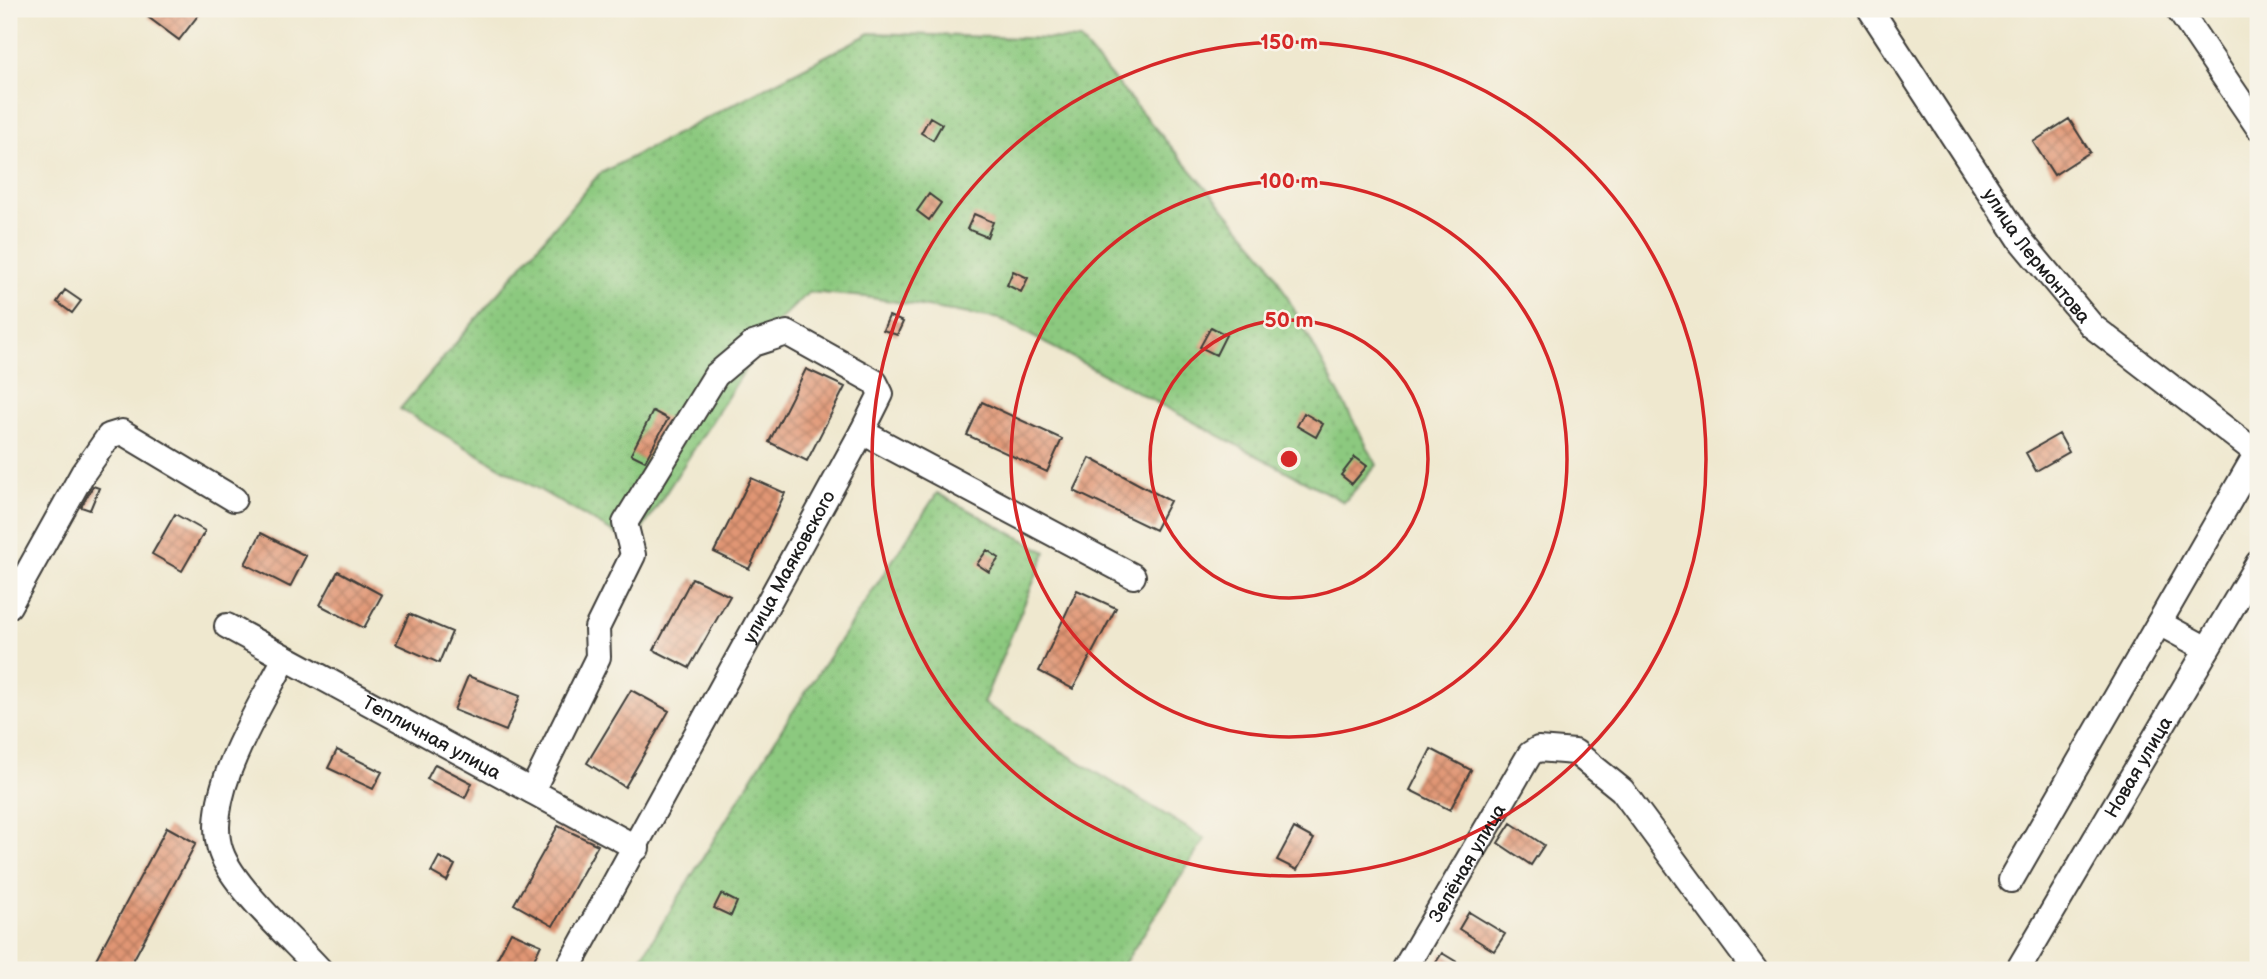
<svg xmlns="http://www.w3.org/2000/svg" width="2267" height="979" font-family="'Balsamiq Sans',sans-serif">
<defs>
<pattern id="garden-dots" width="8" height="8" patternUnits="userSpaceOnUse" patternTransform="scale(1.75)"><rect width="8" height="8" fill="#8cc97f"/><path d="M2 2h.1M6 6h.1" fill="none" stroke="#78ac6d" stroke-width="1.8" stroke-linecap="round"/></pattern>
<pattern id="building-cross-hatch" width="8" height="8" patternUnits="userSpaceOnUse" patternTransform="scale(1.75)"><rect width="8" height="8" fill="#e19674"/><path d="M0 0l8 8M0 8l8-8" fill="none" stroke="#b67a5e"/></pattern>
</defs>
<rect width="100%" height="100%" fill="#f7f3e8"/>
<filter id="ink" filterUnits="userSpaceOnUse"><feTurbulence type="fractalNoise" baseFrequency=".0143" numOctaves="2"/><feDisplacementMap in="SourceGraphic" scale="14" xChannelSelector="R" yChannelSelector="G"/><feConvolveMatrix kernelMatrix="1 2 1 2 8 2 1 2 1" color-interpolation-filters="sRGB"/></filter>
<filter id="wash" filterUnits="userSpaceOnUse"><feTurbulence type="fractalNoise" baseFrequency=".00686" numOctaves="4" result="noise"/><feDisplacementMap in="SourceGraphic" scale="28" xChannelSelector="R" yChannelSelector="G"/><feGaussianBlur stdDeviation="1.57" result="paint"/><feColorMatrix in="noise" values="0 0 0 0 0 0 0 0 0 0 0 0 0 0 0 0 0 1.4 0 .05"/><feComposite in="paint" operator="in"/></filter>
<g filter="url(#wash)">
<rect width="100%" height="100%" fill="#efe8cf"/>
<path fill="url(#garden-dots)" stroke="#54724e" stroke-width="2" d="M 870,33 L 1080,40 L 1267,259 L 1377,465 L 1344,502 L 1000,319 L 866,297 L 809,292 L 773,326 L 633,544 L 400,409 L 599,174 Z
M 937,493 L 1046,552 L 983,703 L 1205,839 L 1120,970 L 634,970 L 788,719 Z"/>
<g id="blocks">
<path fill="url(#building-cross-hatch)" d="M 155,9 L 203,9 L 179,40 L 148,17 Z
M 930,117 L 942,124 L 933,140 L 921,133 Z
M 2069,119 L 2090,152 L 2054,175 L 2033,142 Z
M 929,194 L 941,203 L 929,220 L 917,211 Z
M 974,214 L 993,222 L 987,237 L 967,229 Z
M 1013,271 L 1028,278 L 1021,292 L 1007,285 Z
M 65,290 L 81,301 L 72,313 L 57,302 Z
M 889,316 L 903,322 L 897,335 L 883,330 Z
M 1211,327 L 1226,335 L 1216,355 L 1200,347 Z
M 806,369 L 845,387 L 807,461 L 769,442 Z
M 982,402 L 1062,439 L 1047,472 L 967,435 Z
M 653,411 L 668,419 L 645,461 L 631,454 Z
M 1304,413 L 1323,424 L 1316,437 L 1297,426 Z
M 2059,434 L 2069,452 L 2036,471 L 2026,453 Z
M 1355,457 L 1367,466 L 1352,484 L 1341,475 Z
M 1090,458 L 1170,501 L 1155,530 L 1074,491 Z
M 751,478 L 785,493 L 749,569 L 714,552 Z
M 93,486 L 99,488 L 90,510 L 81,507 Z
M 175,514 L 205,531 L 182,571 L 152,554 Z
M 261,533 L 306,556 L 290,587 L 245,564 Z
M 987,550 L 999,558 L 989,572 L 977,564 Z
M 338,571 L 382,595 L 364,628 L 320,605 Z
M 692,578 L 730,596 L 689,668 L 654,650 Z
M 1077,590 L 1116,608 L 1073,689 L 1039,671 Z
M 409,614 L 452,632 L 439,663 L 396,644 Z
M 468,676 L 520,696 L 506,731 L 454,710 Z
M 631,690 L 669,711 L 625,787 L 587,763 Z
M 1431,749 L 1471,770 L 1450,810 L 1410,790 Z
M 337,750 L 382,772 L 373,789 L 328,768 Z
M 435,764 L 472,783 L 465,798 L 427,779 Z
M 1511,823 L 1544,845 L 1531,865 L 1498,843 Z
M 558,826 L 598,845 L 553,926 L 514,904 Z
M 167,827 L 196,843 L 128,970 L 90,970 Z
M 1294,828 L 1314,839 L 1297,870 L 1277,860 Z
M 439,857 L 455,865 L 447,881 L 431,872 Z
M 721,894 L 737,902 L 731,916 L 714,908 Z
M 1469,912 L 1505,934 L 1494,951 L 1459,929 Z
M 511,932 L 541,945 L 529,970 L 491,970 Z
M 1442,953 L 1470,970 L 1431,970 Z"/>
</g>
</g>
<g filter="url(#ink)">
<use href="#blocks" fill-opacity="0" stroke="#3c3b37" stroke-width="2"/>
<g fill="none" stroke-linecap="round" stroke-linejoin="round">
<defs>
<g id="minor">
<path id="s1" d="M 1870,9 L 2022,242 L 2092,326 L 2257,453"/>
<path d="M 2178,9 L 2258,127"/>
<path d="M 9,606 L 83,473 L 109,436 L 122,432 L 234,499"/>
<path d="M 2159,623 L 2207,649"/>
<path id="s2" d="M 227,626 L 637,848"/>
<path d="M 285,658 C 261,706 201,796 221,852 C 233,887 294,941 320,970"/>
<path d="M 532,791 L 598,657 L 597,628 L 633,555 L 625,523 L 716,375 L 753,344 L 787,333 L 875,382 L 881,394 L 862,432"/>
<path d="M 2011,880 L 2258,451"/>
<path id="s3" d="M 567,970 L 862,432 L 1133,576"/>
<path id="s4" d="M 1404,970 L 1530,754 L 1538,749 L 1575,752 L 1622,790 L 1755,970"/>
<path id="s5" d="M 2018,970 L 2258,563"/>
</g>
</defs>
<use href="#minor" stroke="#3c3b37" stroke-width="28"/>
<use href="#minor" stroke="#fff" stroke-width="24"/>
</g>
</g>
<g fill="none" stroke="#d62828" stroke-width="3.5">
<circle cx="1289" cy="459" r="139"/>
<circle cx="1289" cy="459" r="278"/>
<circle cx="1289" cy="459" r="417"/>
</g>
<g text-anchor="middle" stroke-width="5" stroke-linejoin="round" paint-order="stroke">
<g font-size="19" fill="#1c1c1c" stroke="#f7f3e8">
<text dy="7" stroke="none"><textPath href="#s1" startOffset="298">улица Лермонтова</textPath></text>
<text dy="7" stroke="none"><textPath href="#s3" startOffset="460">улица Маяковского</textPath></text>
<text dy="7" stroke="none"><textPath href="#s2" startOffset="233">Тепличная улица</textPath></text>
<text dy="7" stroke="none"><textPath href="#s5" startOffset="236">Новая улица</textPath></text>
<text dy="7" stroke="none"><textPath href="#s4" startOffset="124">Зелёная улица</textPath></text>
</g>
</g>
<circle cx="1289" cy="459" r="10" fill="#d62828" stroke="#f7f3e8" stroke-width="3.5"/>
<g font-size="21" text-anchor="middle" font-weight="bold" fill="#d62828" stroke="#f7f3e8" stroke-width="5" stroke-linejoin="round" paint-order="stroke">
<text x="1289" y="49">150 m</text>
<text x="1289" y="188">100 m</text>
<text x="1289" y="327">50 m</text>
</g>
<rect width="2267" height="979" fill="none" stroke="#f7f3e8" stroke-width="35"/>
</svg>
